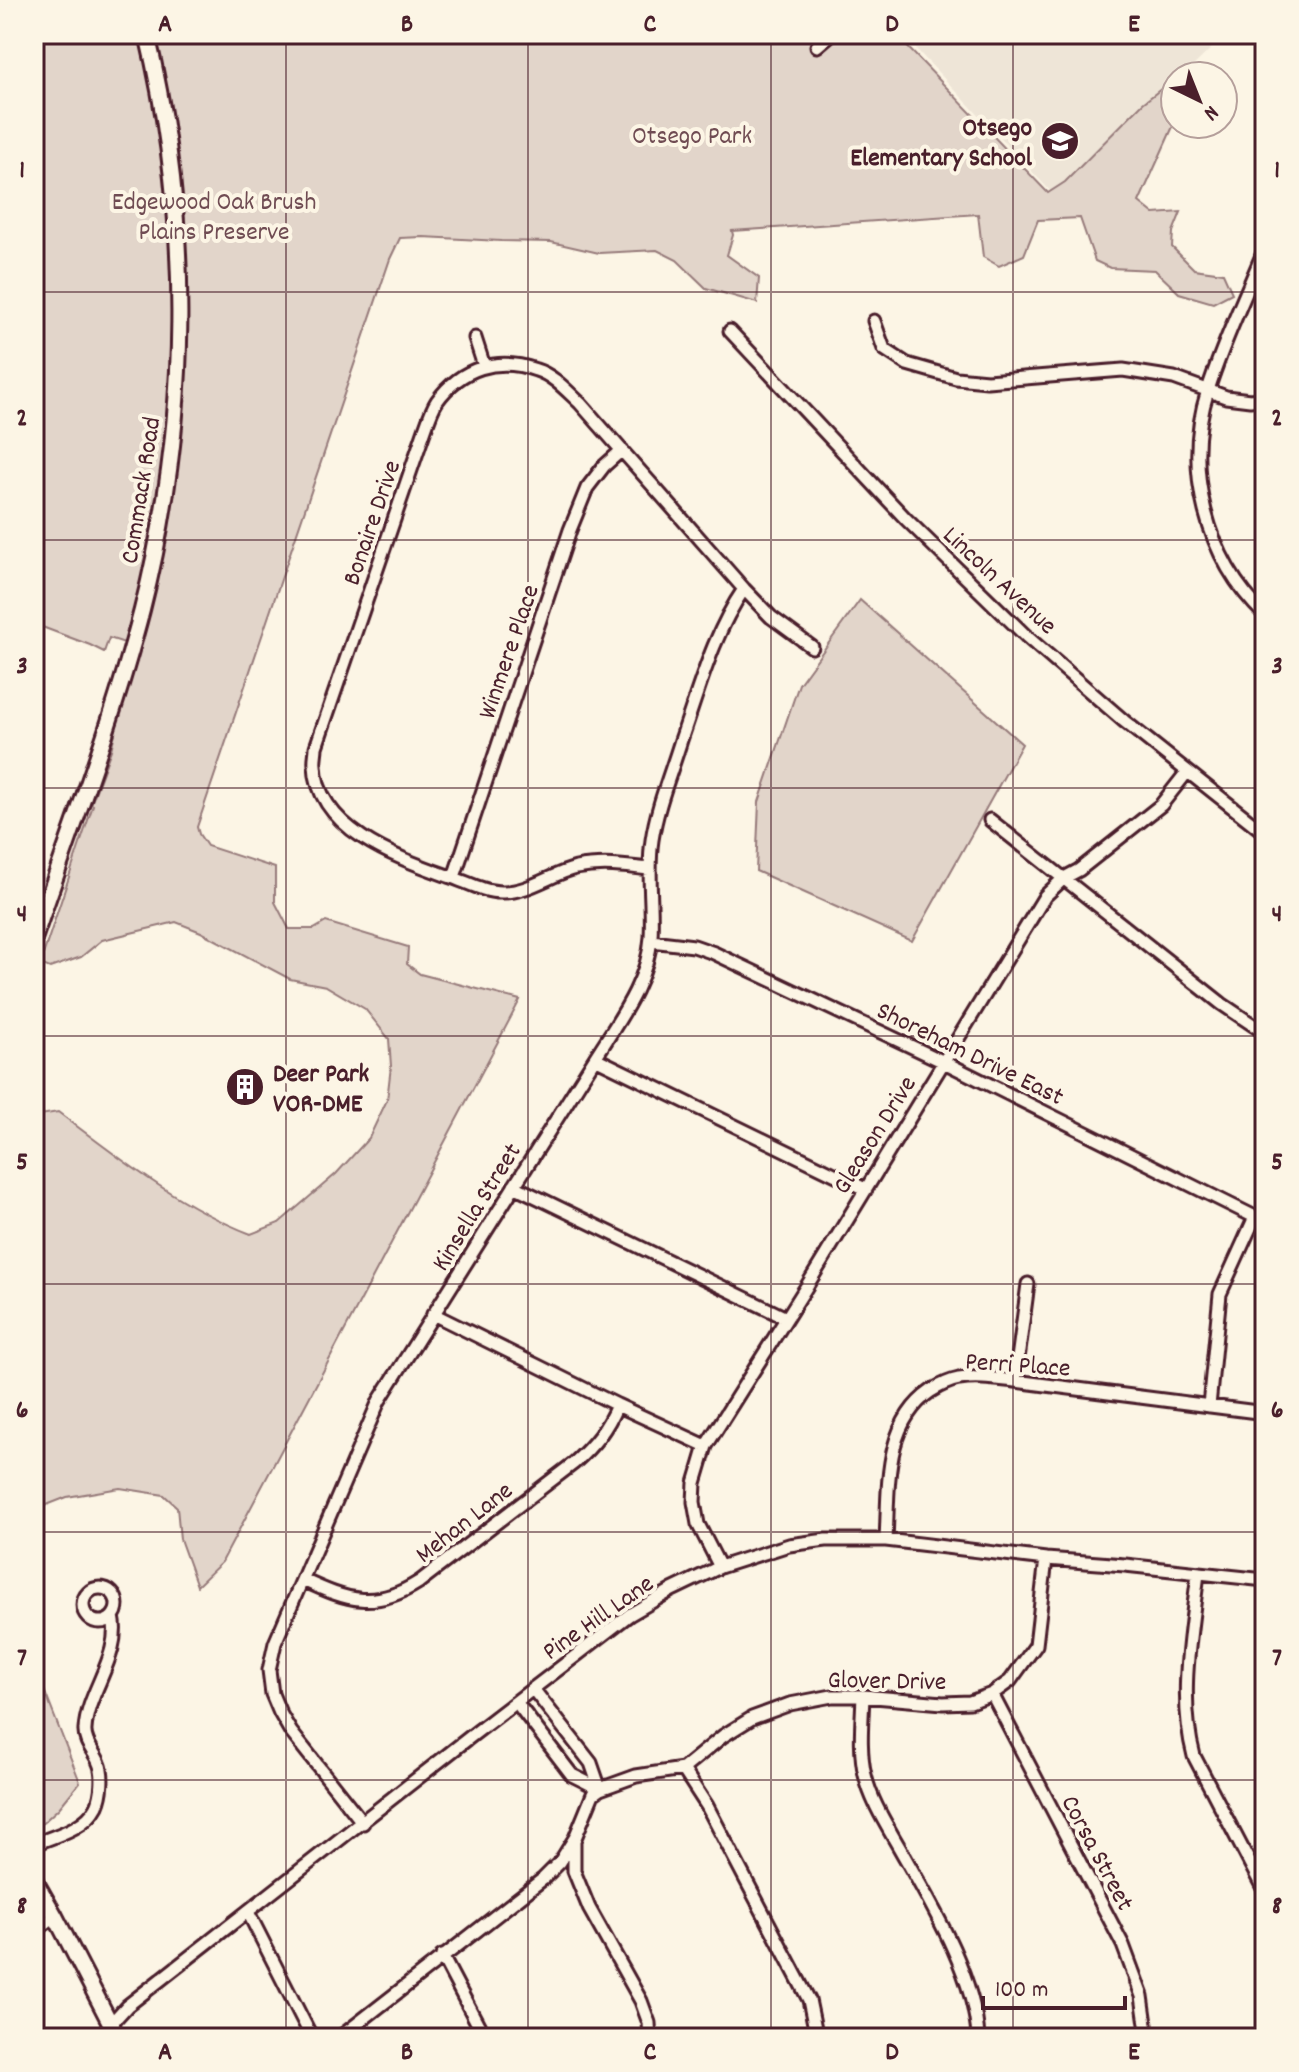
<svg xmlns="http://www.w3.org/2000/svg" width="1299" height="2072" font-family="Dekko,sans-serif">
<rect width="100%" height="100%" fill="#fcf5e5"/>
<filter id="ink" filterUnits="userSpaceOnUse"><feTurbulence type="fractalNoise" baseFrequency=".0125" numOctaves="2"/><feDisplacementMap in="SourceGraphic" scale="16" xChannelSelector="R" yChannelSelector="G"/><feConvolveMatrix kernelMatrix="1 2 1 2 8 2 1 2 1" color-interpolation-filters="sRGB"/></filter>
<g filter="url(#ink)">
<path fill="#eee5d7" d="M 902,34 L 1226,34 L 1183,76 L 1175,76 L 1175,83 L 1057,198 Z"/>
<path fill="#e2d5ca" stroke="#967a7a" stroke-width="2" d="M 34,34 L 450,34 L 454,37 L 458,34 L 895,34 L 1048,193 L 1065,182 L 1143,103 L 1175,78 L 1175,122 L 1139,202 L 1154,214 L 1181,212 L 1173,232 L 1172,247 L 1194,269 L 1223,273 L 1232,293 L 1213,303 L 1179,293 L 1155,270 L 1110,268 L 1095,261 L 1080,218 L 1038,220 L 1024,255 L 999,266 L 983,257 L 978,214 L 732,231 L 733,235 L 727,255 L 759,278 L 757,303 L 706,288 L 677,260 L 657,250 L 599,253 L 551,242 L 501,241 L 423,237 L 400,238 L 390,259 L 197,827 L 199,834 L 207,846 L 275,868 L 275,902 L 289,929 L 314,929 L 326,922 L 408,947 L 407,964 L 420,974 L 520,1000 L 222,1562 L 197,1586 L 180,1539 L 177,1507 L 164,1495 L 120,1488 L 67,1497 L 34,1510 L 34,1116 L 58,1112 C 119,1158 179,1206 251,1234 L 279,1223 L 336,1174 L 369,1138 L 387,1100 L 391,1066 L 389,1039 L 365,1009 L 326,986 L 290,979 L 201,932 L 176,922 L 102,940 L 81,957 L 50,968 L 40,964 L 93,805 L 91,804 L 111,750 L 134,654 L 125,643 L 109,638 L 104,652 L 90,645 L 34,624 Z
M 860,600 L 1022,744 L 912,941 L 756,871 L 759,802 L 799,684 Z
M 34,1664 L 80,1782 L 59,1808 L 36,1829 L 34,1828 Z"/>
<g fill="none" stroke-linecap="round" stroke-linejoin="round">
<defs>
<path id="minor" d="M 817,46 L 831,34
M 1265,248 C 1246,295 1223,342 1208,390 C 1183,468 1206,559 1265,615
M 874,321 L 884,349 L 907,364 L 956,378 L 987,381 L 1123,370 L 1174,378 L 1226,397 L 1250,400 L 1265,398
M 730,331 L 906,519 L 1026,636 L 1124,721 L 1265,833
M 475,338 L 484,366
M 990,820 L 1222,1004 L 1265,1033
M 649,869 C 625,866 601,863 576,868 C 551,874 528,893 501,892 C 483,892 465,881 448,876 C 398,858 317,830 315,765 C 314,759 316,753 316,747 L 423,435 C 427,424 431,410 437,401 C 461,368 497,356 536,370 C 553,375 567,391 580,403 L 744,589 L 771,617 L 812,647
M 454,877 L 570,530 L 587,488 L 604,466 L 622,450
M 651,941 L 694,946 L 714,953 L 944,1062 L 1265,1222
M 595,1058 L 865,1189
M 514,1186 L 786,1318
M 433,1314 L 617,1405 L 706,1446
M 1015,1381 L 1028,1284
M 1209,1406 L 1220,1294 L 1255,1217
M 886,1540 C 889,1488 883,1424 931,1391 C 939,1386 949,1381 959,1379 C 978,1376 996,1379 1015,1381 L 1265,1413
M 720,1567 L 698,1524 L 694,1502 L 695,1483 L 706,1446 L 805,1289 L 1045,896 L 1064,878 L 1079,870 L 1161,805 L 1187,772
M 1198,1573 C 1191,1634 1178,1696 1194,1756 L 1265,1892
M 303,1580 C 348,1601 375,1610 419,1582 L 574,1463 C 594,1445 607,1429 617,1405
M83 1605a17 17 0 1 1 34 0a17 17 0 1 1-34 0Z
M 533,1689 L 591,1763 L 600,1789
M 992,1694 L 1123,1945 L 1142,1996 L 1148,2038
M 863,1696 C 862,1722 859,1750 865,1775 C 871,1801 886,1824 899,1847 C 930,1902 975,1975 978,2038
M 517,1703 L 572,1775 L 600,1789
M 683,1769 L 707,1806 L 809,2000 L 817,2038
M 363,1823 L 291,1732 L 280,1713 L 272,1694 L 269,1670 L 275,1643 L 379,1401 L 595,1058 C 618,1021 648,982 651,937 C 653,905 647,872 652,840 C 657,806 671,773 681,740 C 699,689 713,634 744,589
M 574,1841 L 574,1871 L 589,1908 L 641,2001 L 649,2023 L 650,2038
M 34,1844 C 55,1836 86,1828 97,1806 C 102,1795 104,1774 99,1763 C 95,1752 84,1743 85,1730 C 87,1691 122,1656 113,1616
M 248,1912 L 312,2038
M 34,1932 L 55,1916
M 442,1956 L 485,2038
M 98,2038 L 127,2006 L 474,1734 L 629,1615 L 672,1590 L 720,1567 L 789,1545 L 826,1540 L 886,1540 L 1046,1559 L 1125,1565 L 1265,1580
M 339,2038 L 543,1879 L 560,1862 L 575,1838 L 593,1794 L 600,1789 L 636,1776 L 683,1769 L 723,1736 L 752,1718 L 790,1704 L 832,1696 L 863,1696 L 943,1703 L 970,1702 L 992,1694 L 1010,1681 L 1036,1645 L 1046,1559"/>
<path id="major" d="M 34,939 C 71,830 113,722 142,610 C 190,422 192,223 147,34
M 34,1879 L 55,1916 L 118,2038"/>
</defs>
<use href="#minor" stroke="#4a1f2b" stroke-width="17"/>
<use href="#major" stroke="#4a1f2b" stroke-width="20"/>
<use href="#minor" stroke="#fcf5e5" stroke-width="11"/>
<use href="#major" stroke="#fcf5e5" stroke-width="14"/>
</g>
</g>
<path fill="none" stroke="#4a1f2b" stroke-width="2" stroke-opacity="0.55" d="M 286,34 L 286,2038M 528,34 L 528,2038M 771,34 L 771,2038M 1013,34 L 1013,2038M 34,292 L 1265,292M 34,540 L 1265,540M 34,788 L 1265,788M 34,1036 L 1265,1036M 34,1284 L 1265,1284M 34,1532 L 1265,1532M 34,1780 L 1265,1780"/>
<defs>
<symbol id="school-disc" viewBox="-11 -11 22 22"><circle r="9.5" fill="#4a1f2b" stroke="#fcf5e5"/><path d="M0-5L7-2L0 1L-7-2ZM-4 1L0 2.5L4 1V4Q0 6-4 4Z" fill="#fff"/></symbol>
<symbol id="building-disc" viewBox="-11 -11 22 22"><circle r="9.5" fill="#4a1f2b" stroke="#fcf5e5"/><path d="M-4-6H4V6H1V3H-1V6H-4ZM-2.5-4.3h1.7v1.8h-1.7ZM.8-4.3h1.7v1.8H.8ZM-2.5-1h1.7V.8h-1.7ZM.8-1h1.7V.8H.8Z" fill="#fff"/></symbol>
</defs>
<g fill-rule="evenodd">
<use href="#school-disc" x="1038" y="119" width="44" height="44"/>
<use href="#building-disc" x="223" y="1065" width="44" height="44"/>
</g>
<g text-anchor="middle" stroke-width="8" stroke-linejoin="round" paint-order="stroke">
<g font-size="26" font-weight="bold" fill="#4a1f2b" stroke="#fcf5e5" text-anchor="end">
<text x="1032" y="135">Otsego<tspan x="1032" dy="30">Elementary School</tspan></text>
<text x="273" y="1081" text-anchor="start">Deer Park<tspan x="273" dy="30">VOR-DME</tspan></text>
</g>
<g font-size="26" fill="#704c53" stroke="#fcf5e5">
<text x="692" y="143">Otsego Park</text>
<text x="214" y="209">Edgewood Oak Brush<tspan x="214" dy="30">Plains Preserve</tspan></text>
</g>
<g font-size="26" fill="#4a1f2b" stroke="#fcf5e5">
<text transform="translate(139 490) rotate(-81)" y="9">Commack Road</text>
<text transform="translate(370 522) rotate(-71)" y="9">Bonaire Drive</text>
<text transform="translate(1001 579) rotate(43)" y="9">Lincoln Avenue</text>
<text transform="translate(507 651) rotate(-71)" y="9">Winmere Place</text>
<text transform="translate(971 1052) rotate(26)" y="9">Shoreham Drive East</text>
<text transform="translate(873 1134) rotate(-58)" y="9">Gleason Drive</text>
<text transform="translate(475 1206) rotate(-58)" y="9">Kinsella Street</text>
<text transform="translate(1018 1363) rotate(4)" y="9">Perri Place</text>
<text transform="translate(463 1521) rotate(-38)" y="9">Mehan Lane</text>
<text transform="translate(597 1616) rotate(-35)" y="9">Pine Hill Lane</text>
<text transform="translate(887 1679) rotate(1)" y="9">Glover Drive</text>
<text transform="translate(1099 1852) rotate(62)" y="9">Corsa Street</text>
</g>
</g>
<rect width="1299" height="2072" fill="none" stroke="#fcf5e5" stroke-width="88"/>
<g transform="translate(1199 100) rotate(137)"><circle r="38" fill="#fcf5e5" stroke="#b59f9b" stroke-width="2"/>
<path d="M0-6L14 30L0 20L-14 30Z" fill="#4a1f2b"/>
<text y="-12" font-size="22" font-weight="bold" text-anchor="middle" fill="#4a1f2b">N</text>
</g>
<path d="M983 1996v12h142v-12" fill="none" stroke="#4a1f2b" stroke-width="4"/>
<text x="995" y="1996" font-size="24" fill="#4a1f2b" stroke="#fcf5e5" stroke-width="6" paint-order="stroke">100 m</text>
<rect x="44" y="44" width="1211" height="1984" fill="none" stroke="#4a1f2b" stroke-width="3"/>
<g font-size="26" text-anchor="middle" font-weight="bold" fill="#4a1f2b">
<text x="165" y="31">A</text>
<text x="407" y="31">B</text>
<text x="650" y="31">C</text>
<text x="892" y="31">D</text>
<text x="1134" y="31">E</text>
<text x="22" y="177">1</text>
<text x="1277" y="177">1</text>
<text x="22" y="425">2</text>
<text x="1277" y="425">2</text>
<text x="22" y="673">3</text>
<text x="1277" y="673">3</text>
<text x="22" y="921">4</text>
<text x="1277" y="921">4</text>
<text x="22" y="1169">5</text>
<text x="1277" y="1169">5</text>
<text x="22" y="1417">6</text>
<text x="1277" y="1417">6</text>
<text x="22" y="1665">7</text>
<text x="1277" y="1665">7</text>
<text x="22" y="1913">8</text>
<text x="1277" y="1913">8</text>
<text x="165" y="2059">A</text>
<text x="407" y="2059">B</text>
<text x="650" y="2059">C</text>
<text x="892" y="2059">D</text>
<text x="1134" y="2059">E</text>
</g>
</svg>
